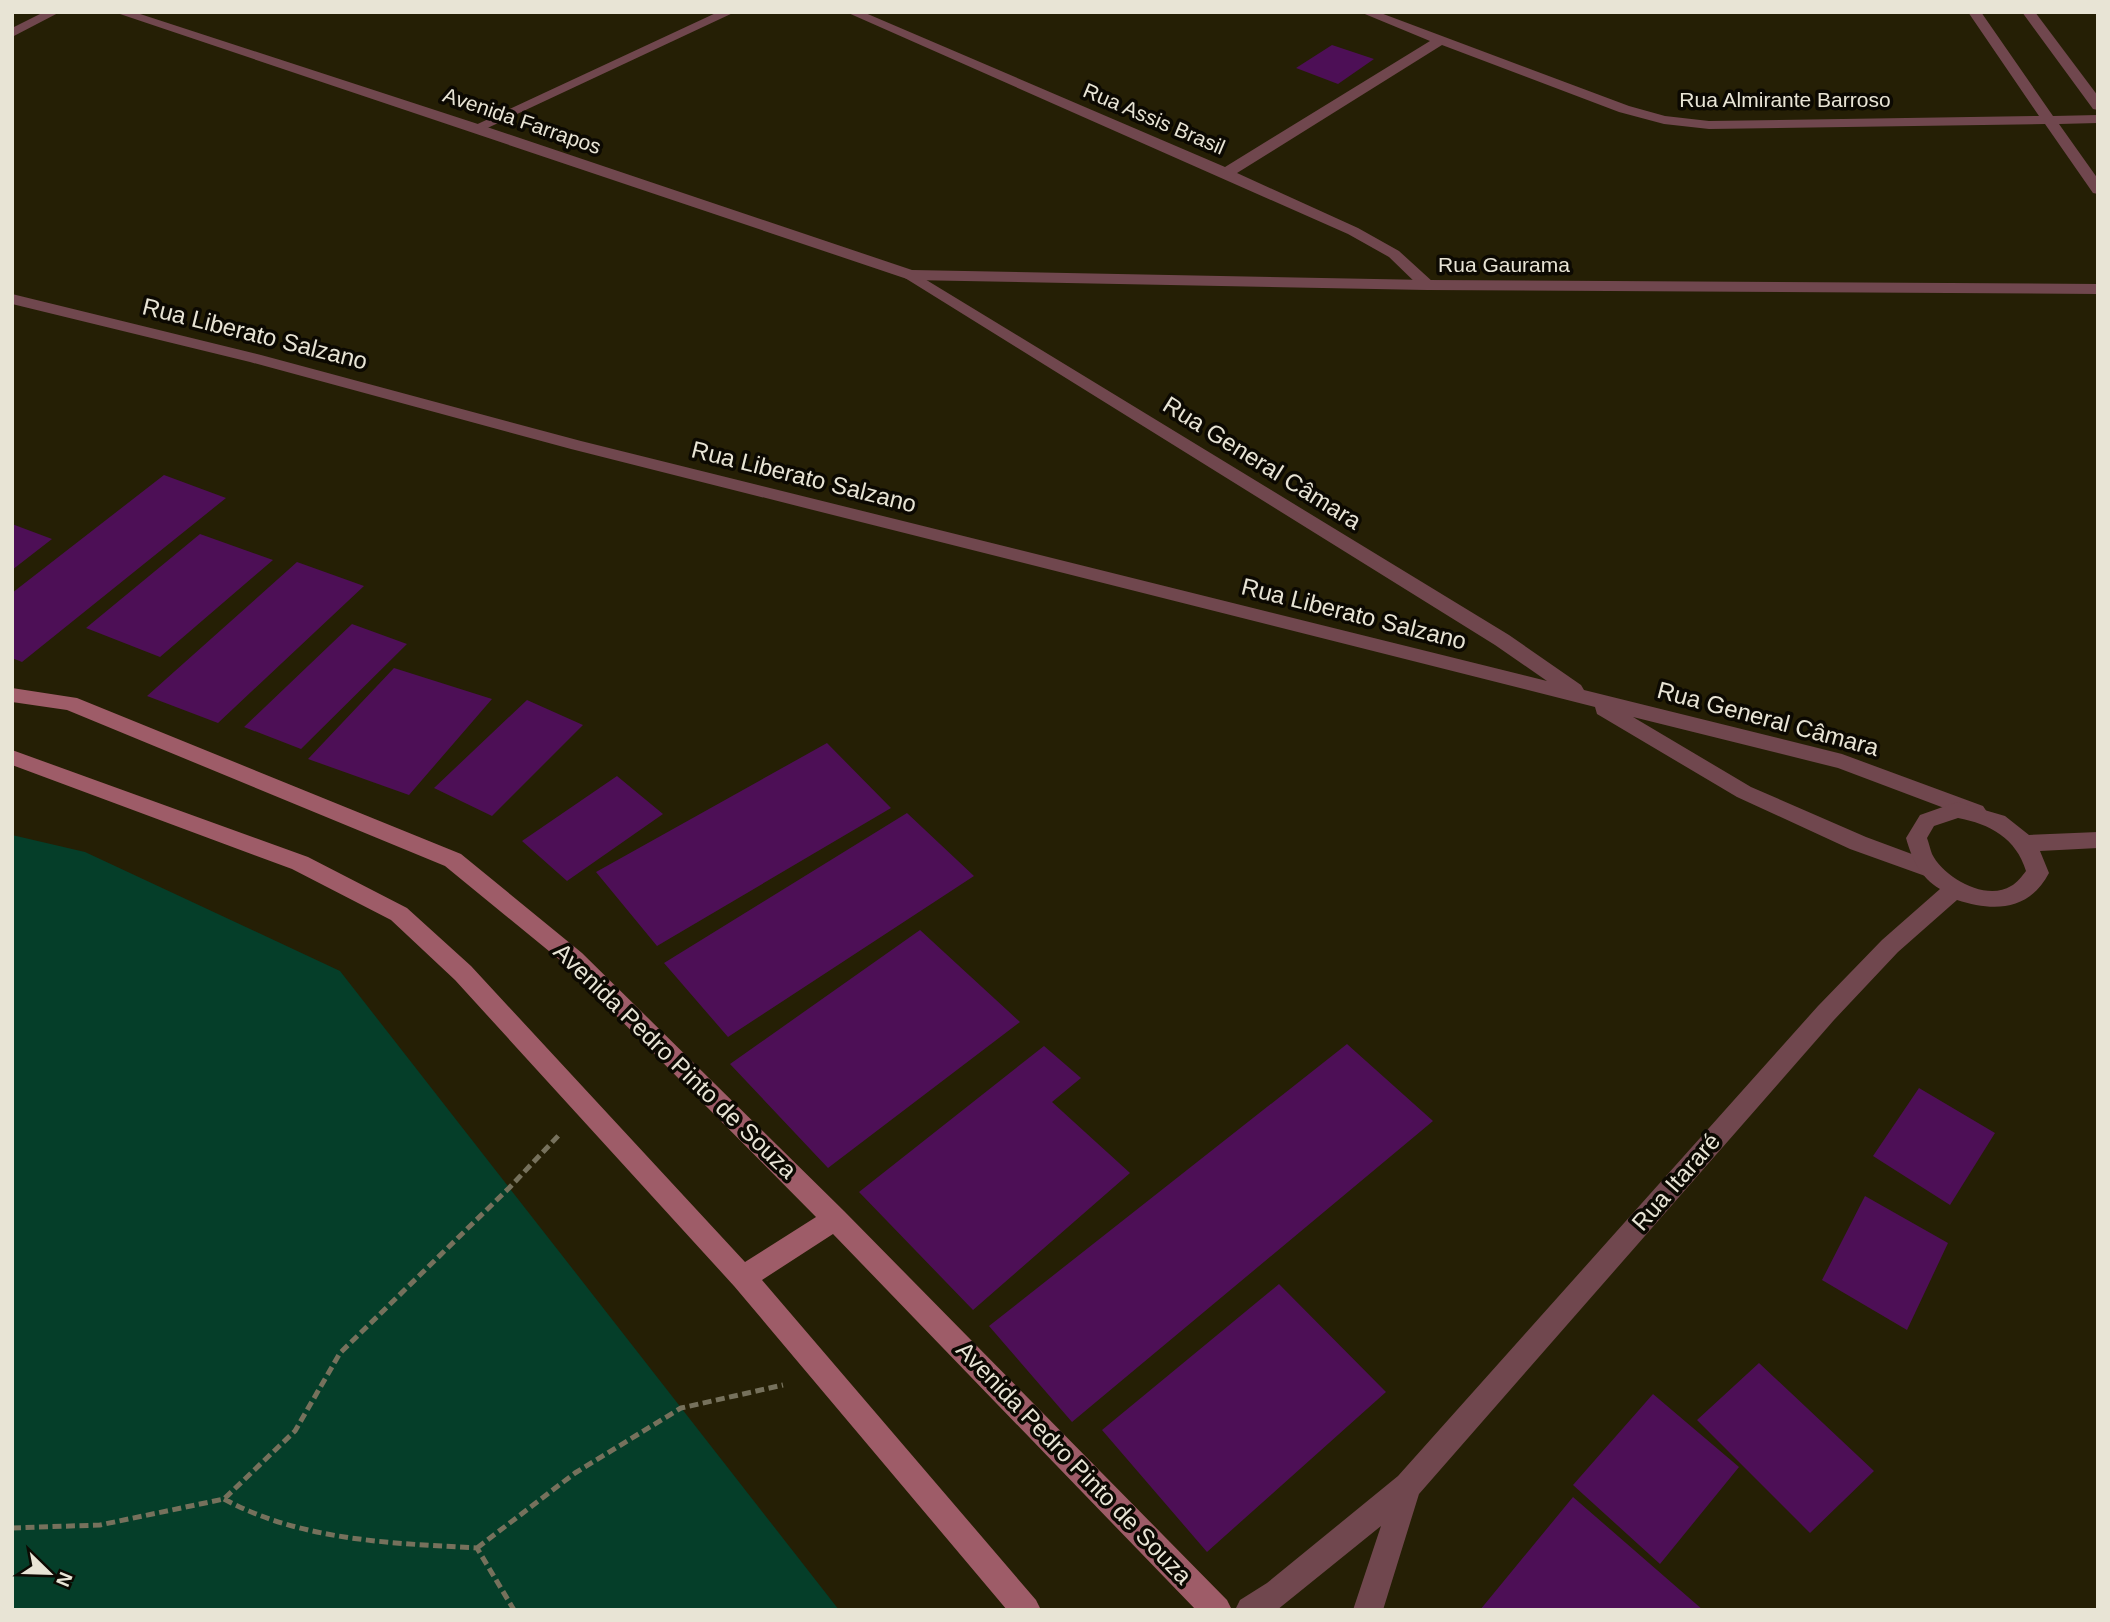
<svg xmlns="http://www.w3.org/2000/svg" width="2110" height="1622" font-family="Arial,sans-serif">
<rect width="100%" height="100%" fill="#251f05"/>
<path fill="#053e29" d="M 12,835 L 85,852 L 340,971 L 839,1610 L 12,1610 Z"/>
<path fill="#4d0f56" d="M 1332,45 L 1374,59 L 1338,84 L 1296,68 Z
M 164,475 L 226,498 L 22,662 L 12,658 L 12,593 Z
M 12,524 L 52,539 L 12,570 Z
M 200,534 L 273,560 L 160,657 L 86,628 Z
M 297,562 L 364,586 L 218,723 L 147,696 Z
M 352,624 L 407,644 L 301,749 L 244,727 Z
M 394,668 L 492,699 L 409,795 L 308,759 Z
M 527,700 L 583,725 L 492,816 L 434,788 Z
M 827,743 L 891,808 L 657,946 L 596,872 Z
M 617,776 L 663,814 L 567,881 L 522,841 Z
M 907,813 L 974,876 L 728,1037 L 664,963 Z
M 920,930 L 1020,1022 L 828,1168 L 730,1064 Z
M 1347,1044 L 1433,1121 L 1072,1422 L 989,1326 Z
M 1044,1046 L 1081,1078 L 1052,1102 L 1130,1173 L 973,1310 L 859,1192 Z
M 1919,1088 L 1995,1133 L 1950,1205 L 1873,1156 Z
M 1865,1196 L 1948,1243 L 1907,1330 L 1822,1280 Z
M 1279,1284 L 1386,1392 L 1207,1552 L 1102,1430 Z
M 1759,1363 L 1874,1471 L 1810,1533 L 1697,1420 Z
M 1653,1394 L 1739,1467 L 1660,1564 L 1573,1485 Z
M 1573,1497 L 1703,1610 L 1480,1610 Z"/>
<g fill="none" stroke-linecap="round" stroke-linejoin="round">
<path stroke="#76715c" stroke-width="5" stroke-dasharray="9 4.5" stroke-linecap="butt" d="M 224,1499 C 302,1541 390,1543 477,1548 L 514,1610
M 12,1528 L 100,1525 L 224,1499 L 295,1431 L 340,1353 L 509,1188 L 559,1135
M 477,1548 L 575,1473 L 681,1408 L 783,1385"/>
<path fill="#70474e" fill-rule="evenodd" d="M 718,12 L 735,12 L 481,131 L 476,132 L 469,128 Z
M 846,12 L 863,12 L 1225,167 L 1430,41 L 1360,12 L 1378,12 L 1629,106 L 1665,116 L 1709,121 L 2039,116 L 1968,12 L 1981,12 L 2053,116 L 2098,115 L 2098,123 L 2059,124 L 2098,179 L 2098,194 L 2093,193 L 2045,124 L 1709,129 L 1664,124 L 1619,112 L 1442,45 L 1237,173 L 1358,228 L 1399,251 L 1433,282 L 1435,285 L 1433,288 L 1421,288 L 1389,257 L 1348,234 Z
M 2022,12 L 2035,12 L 2098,96 L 2098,110 L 2093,109 Z
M 910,270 L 1509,635 L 1581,685 L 1584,690 L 1842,754 L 1983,806 L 1987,812 L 1983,818 L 1976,820 L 1838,768 L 1633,717 L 1751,787 L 1866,837 L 1936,863 L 1939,869 L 1936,875 L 1928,877 L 1850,849 L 1737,797 L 1597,714 L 1595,707 L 571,449 L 250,362 L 12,304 L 12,294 L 261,355 L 581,441 L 1547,681 L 1495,645 L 905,278 L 902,275 L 905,272 Z"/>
<path fill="#70474e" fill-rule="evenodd" d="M 44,12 L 60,12 L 12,37 L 12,28 Z
M 114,12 L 134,12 L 481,125 L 912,270 L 1427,280 L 2098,284 L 2098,294 L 1427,290 L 910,280 Z
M 1957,802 L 2005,816 L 2029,835 L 2098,832 L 2098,848 L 2040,851 L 2049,873 C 2029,911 1994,912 1957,900 L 1898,952 L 1834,1020 L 1419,1494 L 1383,1610 L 1353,1610 L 1381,1526 L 1277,1610 L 1235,1610 L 1240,1600 L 1267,1583 L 1398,1476 L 1818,1006 L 1882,940 L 1940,889 C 1920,877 1912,859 1906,838 L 1920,815 ZM 1958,818 C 1990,824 2016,838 2026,871 C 2022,876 2017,883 2011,886 C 1986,902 1943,877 1932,854 C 1930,849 1929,843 1927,838 L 1934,826 Z"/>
<path fill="#9e5c68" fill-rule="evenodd" d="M 12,688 L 77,698 L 461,854 L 582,953 L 844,1211 L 1227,1600 L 1232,1610 L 1196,1610 L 833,1234 L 762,1280 L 1036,1600 L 1041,1610 L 1007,1610 L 734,1286 L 455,980 L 391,920 L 292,869 L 12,765 L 12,750 L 308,857 L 407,908 L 471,966 L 745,1262 L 816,1217 L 566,965 L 445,866 L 67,710 L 12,702 Z"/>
</g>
<g text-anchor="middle" stroke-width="7" stroke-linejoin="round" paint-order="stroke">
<g font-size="21" fill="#e8e4d5" stroke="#0c0902">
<text x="1785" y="107">Rua Almirante Barroso</text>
<text transform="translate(1154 119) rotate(23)" y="7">Rua Assis Brasil</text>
<text transform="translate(522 121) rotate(19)" y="7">Avenida Farrapos</text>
<text x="1504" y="272">Rua Gaurama</text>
</g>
<g font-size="24" fill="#e8e4d5" stroke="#0c0902">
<text transform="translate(255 334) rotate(14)" y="8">Rua Liberato Salzano</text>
<text transform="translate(1262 463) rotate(32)" y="8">Rua General Câmara</text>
<text transform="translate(804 477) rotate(14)" y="8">Rua Liberato Salzano</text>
<text transform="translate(1354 614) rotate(14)" y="8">Rua Liberato Salzano</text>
<text transform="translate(1768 719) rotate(15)" y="8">Rua General Câmara</text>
<text transform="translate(675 1061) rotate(44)" y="8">Avenida Pedro Pinto de Souza</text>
<text transform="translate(1676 1182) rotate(-49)" y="8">Rua Itararé</text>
<text transform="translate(1074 1463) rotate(46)" y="8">Avenida Pedro Pinto de Souza</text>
</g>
</g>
<rect width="2110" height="1622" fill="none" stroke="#e8e4d5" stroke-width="28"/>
<g transform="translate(49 1573) rotate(113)" stroke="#0c0902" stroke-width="5" paint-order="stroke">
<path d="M0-5L12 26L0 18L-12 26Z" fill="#e8e4d5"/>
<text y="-10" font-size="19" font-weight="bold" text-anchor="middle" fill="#e8e4d5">N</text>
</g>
</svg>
